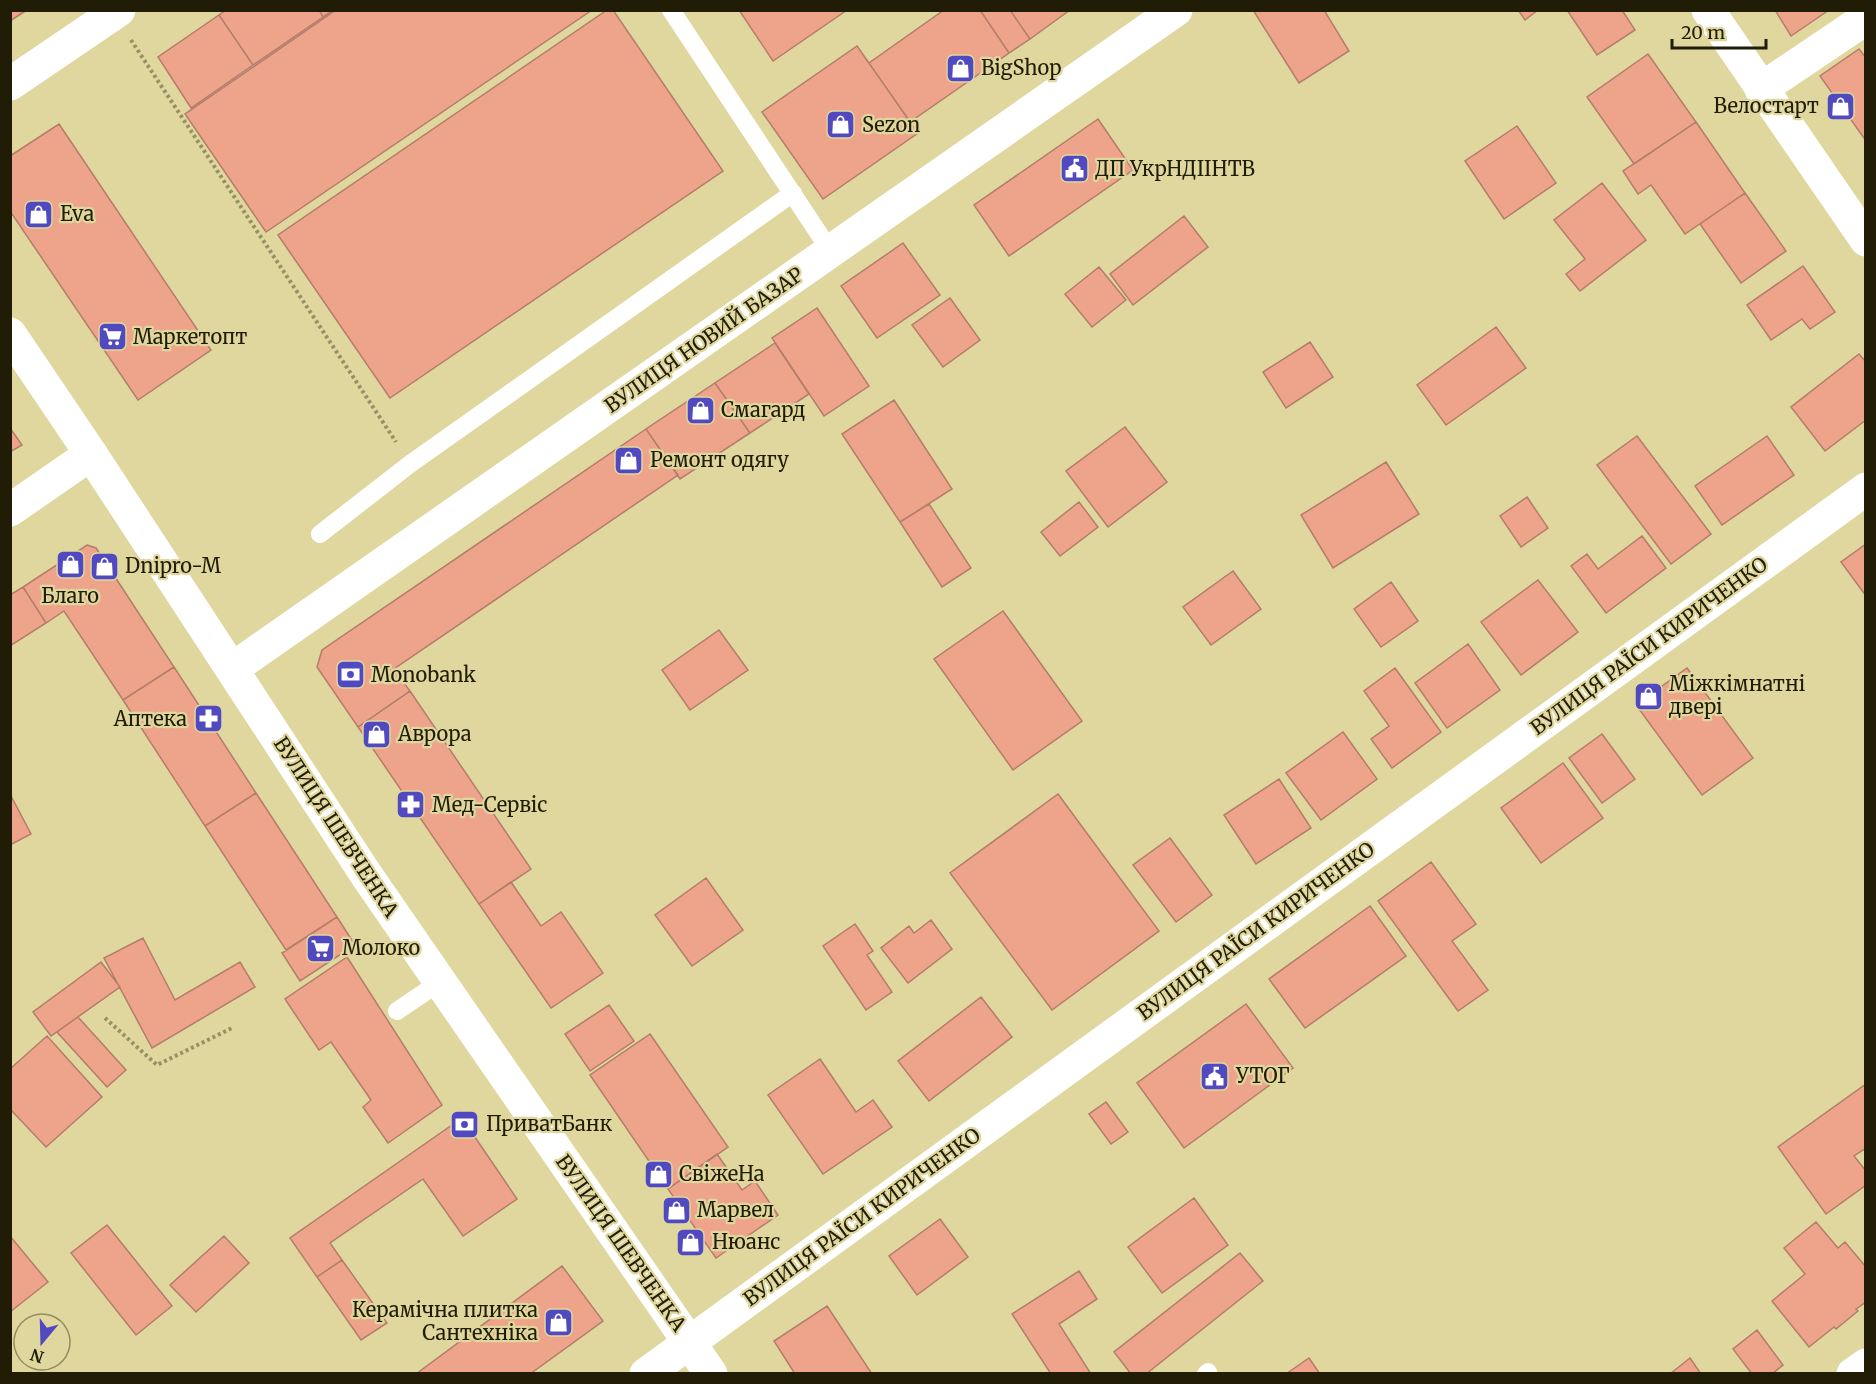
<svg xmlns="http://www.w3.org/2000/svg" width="1876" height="1384" font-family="Merriweather,serif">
<rect width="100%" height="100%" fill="#dfd79e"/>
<path fill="#eda48b" stroke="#b47d6a" stroke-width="1.5" d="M 10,10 L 27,10 L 10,21 Z
M 226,10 L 319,10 L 323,17 L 253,65 L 219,15 Z
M 319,10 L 334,10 L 323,17 Z
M 336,10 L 592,10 L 266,232 L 185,114 Z
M 607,10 L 613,10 L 723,171 L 390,398 L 278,235 Z
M 739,10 L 847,10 L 773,61 Z
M 944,10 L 980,10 L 1009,53 L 910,122 L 869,63 Z
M 980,10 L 1010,10 L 1030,39 L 1009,53 Z
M 1010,10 L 1070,10 L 1030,39 Z
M 1253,10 L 1324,10 L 1349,51 L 1299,83 Z
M 1518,10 L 1538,10 L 1525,20 Z
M 1567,10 L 1622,10 L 1635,30 L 1597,55 Z
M 1775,10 L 1829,10 L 1791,36 Z
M 219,15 L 253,65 L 191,108 L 158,57 Z
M 857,46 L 918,133 L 823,199 L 762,112 Z
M 1859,49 L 1866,58 L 1866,141 L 1820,76 Z
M 1648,54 L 1696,122 L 1634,164 L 1587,97 Z
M 1098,119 L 1133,170 L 1009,256 L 974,205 Z
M 1696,122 L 1745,193 L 1685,234 L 1651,185 L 1638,194 L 1623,171 Z
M 59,124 L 211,350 L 138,400 L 10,211 L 10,156 Z
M 1517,126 L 1556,183 L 1504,219 L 1465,161 Z
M 1602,183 L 1646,240 L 1580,291 L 1566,274 L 1585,259 L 1554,220 Z
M 1745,193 L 1786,251 L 1741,283 L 1700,224 Z
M 1184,216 L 1208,247 L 1133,305 L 1110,274 Z
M 903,243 L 940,295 L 877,338 L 841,286 Z
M 1803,266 L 1835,312 L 1810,329 L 1802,319 L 1771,340 L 1747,305 Z
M 1099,267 L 1126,300 L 1092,327 L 1065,294 Z
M 950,298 L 980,340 L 943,367 L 912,325 Z
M 817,308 L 869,386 L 824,416 L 772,338 Z
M 1496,327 L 1526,368 L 1446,425 L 1417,385 Z
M 1310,342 L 1333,377 L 1286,408 L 1263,372 Z
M 775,343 L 809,394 L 750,433 L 715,383 Z
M 1859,354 L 1866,362 L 1866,420 L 1825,451 L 1791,407 Z
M 715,383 L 750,433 L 680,479 L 646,429 Z
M 894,400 L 952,489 L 900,522 L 842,434 Z
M 1125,427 L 1167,482 L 1108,527 L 1066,471 Z
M 10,428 L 22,445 L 10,452 Z
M 646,429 L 678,475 L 394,669 L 410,691 L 358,727 L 317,667 L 322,650 Z
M 1637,436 L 1711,534 L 1671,564 L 1597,465 Z
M 1767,436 L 1794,475 L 1722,525 L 1695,486 Z
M 1386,462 L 1419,514 L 1333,568 L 1301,515 Z
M 1527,497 L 1548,528 L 1521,547 L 1500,516 Z
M 1079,502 L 1098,527 L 1060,556 L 1041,532 Z
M 929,504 L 971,568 L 942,587 L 900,522 Z
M 1642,536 L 1666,568 L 1606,613 L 1571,566 L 1587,554 L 1598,569 Z
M 1866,544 L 1866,596 L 1841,562 Z
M 87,545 L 96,548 L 174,667 L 123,700 L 64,611 L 46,623 L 23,587 Z
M 1233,571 L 1261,609 L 1211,645 L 1183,607 Z
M 1538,580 L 1578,632 L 1521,675 L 1481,622 Z
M 1391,582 L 1418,621 L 1381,647 L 1354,609 Z
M 23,587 L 46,623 L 10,646 L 10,595 Z
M 1003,611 L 1082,721 L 1013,770 L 934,659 Z
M 719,630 L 748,670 L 690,710 L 662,670 Z
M 1468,644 L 1500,690 L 1447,728 L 1415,683 Z
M 174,667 L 256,793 L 205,826 L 123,700 Z
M 1395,668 L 1441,732 L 1392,768 L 1371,739 L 1389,726 L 1364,691 Z
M 1687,668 L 1753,758 L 1702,795 L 1636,705 Z
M 410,691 L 531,869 L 479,904 L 358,727 Z
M 1343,732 L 1377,779 L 1321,820 L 1286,773 Z
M 1602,734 L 1635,779 L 1602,803 L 1569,758 Z
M 1563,763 L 1603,818 L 1541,863 L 1501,808 Z
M 1279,779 L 1311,828 L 1256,864 L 1224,815 Z
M 256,793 L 337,917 L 286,950 L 205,826 Z
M 10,794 L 31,834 L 10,845 Z
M 1058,794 L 1159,931 L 1052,1010 L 950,873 Z
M 1170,838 L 1212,895 L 1176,922 L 1133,865 Z
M 1431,862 L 1476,924 L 1452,941 L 1488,990 L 1458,1011 L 1378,901 Z
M 706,878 L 743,930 L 692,966 L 655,915 Z
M 511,882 L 541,926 L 561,912 L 603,973 L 551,1008 L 479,904 Z
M 1370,906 L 1406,956 L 1305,1028 L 1269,979 Z
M 337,917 L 355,945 L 300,981 L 282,953 Z
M 931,920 L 952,949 L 908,983 L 881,948 L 909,926 L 914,933 Z
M 855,924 L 873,951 L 867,955 L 892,992 L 866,1010 L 823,946 Z
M 143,938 L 175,1000 L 240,962 L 255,987 L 152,1048 L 104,958 Z
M 347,957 L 442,1105 L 388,1143 L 363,1107 L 371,1100 L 331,1042 L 319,1050 L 285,999 Z
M 101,962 L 120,987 L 51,1036 L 33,1012 Z
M 981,997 L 1012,1037 L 929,1101 L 898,1061 Z
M 1246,1004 L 1293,1068 L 1184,1148 L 1137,1083 Z
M 609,1005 L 634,1041 L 590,1071 L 565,1034 Z
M 78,1017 L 126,1070 L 107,1087 L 57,1032 Z
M 650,1034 L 728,1147 L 668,1189 L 590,1075 Z
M 47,1036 L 102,1097 L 46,1147 L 10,1109 L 10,1069 Z
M 820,1059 L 856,1112 L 873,1100 L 892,1127 L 823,1174 L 768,1095 Z
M 1866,1084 L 1866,1148 L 1854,1156 L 1866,1171 L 1866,1185 L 1826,1214 L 1778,1147 Z
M 1106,1102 L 1128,1132 L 1111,1144 L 1089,1114 Z
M 462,1118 L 517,1199 L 463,1236 L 423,1179 L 330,1243 L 342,1260 L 317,1277 L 290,1238 Z
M 717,1154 L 742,1190 L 755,1181 L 778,1215 L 716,1258 L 668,1189 Z
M 1194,1198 L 1228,1245 L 1162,1293 L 1128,1247 Z
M 940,1219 L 968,1257 L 917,1295 L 889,1256 Z
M 1816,1222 L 1838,1248 L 1845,1242 L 1866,1267 L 1866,1302 L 1856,1309 L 1858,1311 L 1836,1329 L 1834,1327 L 1809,1347 L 1772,1301 L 1805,1274 L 1784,1248 Z
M 107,1225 L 172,1306 L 136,1335 L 71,1253 Z
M 10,1236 L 48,1282 L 10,1312 Z
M 224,1236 L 249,1263 L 196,1312 L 170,1285 Z
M 1240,1253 L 1263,1281 L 1146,1374 L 1131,1374 L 1114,1352 Z
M 342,1260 L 387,1323 L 361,1340 L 317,1277 Z
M 562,1266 L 603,1321 L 530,1374 L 416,1374 Z
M 1079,1271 L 1097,1299 L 1059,1324 L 1091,1374 L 1051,1374 L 1012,1314 Z
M 827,1306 L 872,1374 L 795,1374 L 774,1341 Z
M 1757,1330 L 1783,1365 L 1772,1374 L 1752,1374 L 1733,1349 Z
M 1309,1358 L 1320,1374 L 1286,1374 Z
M 1690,1358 L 1701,1374 L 1670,1374 Z"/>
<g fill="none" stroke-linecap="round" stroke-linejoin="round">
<path stroke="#969064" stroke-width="4" stroke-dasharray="3 3" stroke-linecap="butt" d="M 131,40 L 396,442
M 105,1018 L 157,1065 L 232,1028"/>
<path stroke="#fff" stroke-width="18" d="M 671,10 L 831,252
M 320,534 L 410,464 L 793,193
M 397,1011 L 440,982
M 1206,1374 L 1208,1372"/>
<path stroke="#fff" stroke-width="33" d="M 10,84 L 119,10
M 1761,89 L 1862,21 L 1866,13
M 10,510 L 91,454
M 232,669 L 1176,10
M 646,1374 L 1866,489
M 1853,1374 L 1866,1365"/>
<path stroke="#fff" stroke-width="33" d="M 1708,10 L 1866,240
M 10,334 L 91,454 L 367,876 L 711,1374"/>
</g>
<defs>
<symbol id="shop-square" viewBox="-11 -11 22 22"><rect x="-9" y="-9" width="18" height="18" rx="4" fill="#5149c0" stroke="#dfd79e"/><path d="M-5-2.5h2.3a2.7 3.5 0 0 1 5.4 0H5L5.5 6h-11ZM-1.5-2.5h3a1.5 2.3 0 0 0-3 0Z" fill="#fff"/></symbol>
<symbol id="civic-square" viewBox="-11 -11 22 22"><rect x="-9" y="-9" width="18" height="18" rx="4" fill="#5149c0" stroke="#dfd79e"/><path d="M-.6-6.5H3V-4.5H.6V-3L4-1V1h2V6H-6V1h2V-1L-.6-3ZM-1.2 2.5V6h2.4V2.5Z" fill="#fff"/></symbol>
<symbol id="supermarket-square" viewBox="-11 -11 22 22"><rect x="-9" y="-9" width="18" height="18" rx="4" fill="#5149c0" stroke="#dfd79e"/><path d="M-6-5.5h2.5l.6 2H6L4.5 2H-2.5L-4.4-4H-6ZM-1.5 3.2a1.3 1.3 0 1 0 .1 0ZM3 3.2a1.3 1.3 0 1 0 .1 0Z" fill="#fff"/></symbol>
<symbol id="bank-square" viewBox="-11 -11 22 22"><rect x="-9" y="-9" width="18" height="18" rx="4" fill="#5149c0" stroke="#dfd79e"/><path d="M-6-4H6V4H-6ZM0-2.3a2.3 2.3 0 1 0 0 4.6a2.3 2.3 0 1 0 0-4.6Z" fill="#fff"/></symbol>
<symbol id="pharmacy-square" viewBox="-11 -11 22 22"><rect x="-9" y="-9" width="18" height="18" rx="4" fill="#5149c0" stroke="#dfd79e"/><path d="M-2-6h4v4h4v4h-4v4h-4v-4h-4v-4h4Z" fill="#fff"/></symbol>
</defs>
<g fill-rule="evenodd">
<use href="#shop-square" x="944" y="52" width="33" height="33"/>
<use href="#shop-square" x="1824" y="90" width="33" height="33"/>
<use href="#shop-square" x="824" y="108" width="33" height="33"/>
<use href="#civic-square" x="1058" y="152" width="33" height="33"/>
<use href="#shop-square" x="22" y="198" width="33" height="33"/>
<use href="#supermarket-square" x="96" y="320" width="33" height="33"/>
<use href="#shop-square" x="684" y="394" width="33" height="33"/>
<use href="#shop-square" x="612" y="444" width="33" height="33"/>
<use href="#shop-square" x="54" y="548" width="33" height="33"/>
<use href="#shop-square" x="88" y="550" width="33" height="33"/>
<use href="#bank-square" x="334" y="658" width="33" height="33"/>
<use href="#shop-square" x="1632" y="680" width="33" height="33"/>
<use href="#pharmacy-square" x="192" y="702" width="33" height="33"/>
<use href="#shop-square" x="360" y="718" width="33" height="33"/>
<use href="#pharmacy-square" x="394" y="788" width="33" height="33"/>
<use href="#supermarket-square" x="304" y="932" width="33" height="33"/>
<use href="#civic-square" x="1198" y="1060" width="33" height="33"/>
<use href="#bank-square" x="448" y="1108" width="33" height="33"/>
<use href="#shop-square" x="642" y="1158" width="33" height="33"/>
<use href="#shop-square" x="660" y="1194" width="33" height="33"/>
<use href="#shop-square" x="674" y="1226" width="33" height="33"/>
<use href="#shop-square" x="542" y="1306" width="33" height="33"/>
</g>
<g text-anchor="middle" stroke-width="4.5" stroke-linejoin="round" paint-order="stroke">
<g font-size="20" fill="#201c06" stroke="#dfd79e" text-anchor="start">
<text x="981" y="75">BigShop</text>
<text x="1819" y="113" text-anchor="end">Велостарт</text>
<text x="862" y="132">Sezon</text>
<text x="1095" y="176">ДП УкрНДІІНТВ</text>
<text x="60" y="221">Eva</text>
<text x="133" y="344">Маркетопт</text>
<text x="721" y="417">Смагард</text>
<text x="650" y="467">Ремонт одягу</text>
<text x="125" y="573">Dnipro-M</text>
<text x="70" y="603" text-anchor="middle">Благо</text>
<text x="371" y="682">Monobank</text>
<text x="1669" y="691">Міжкімнатні<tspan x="1669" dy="23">двері</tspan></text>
<text x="187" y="726" text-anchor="end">Аптека</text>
<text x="398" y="741">Аврора</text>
<text x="432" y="812">Мед-Сервіс</text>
<text x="342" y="955">Молоко</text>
<text x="1236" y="1083">УТОГ</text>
<text x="486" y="1131">ПриватБанк</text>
<text x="679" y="1181">СвіжеНа</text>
<text x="697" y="1217">Марвел</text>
<text x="712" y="1249">Нюанс</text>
<text x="538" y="1317" text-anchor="end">Керамічна плитка<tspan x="538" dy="23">Сантехніка</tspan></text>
</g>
<g font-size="20" fill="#201c06" stroke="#dfd79e">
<text transform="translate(704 340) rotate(-35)" y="7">ВУЛИЦЯ НОВИЙ БАЗАР</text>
<text transform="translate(1649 646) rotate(-36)" y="7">ВУЛИЦЯ РАЇСИ КИРИЧЕНКО</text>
<text transform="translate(336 827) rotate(57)" y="7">ВУЛИЦЯ ШЕВЧЕНКА</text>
<text transform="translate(1256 931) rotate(-36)" y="7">ВУЛИЦЯ РАЇСИ КИРИЧЕНКО</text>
<text transform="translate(862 1217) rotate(-36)" y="7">ВУЛИЦЯ РАЇСИ КИРИЧЕНКО</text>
<text transform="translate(621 1243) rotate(55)" y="7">ВУЛИЦЯ ШЕВЧЕНКА</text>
</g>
</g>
<rect width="1876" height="1384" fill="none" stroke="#201c06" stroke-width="24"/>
<g transform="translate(42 1342) rotate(199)"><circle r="28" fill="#dfd79e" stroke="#938c61" stroke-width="1.5"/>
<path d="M0-4.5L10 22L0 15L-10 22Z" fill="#5149c0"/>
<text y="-9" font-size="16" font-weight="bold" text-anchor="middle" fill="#201c06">N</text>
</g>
<path d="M1672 39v9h94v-9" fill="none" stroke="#201c06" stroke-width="3"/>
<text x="1681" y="39" font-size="18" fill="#201c06" stroke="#dfd79e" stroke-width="4.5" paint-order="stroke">20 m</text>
</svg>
